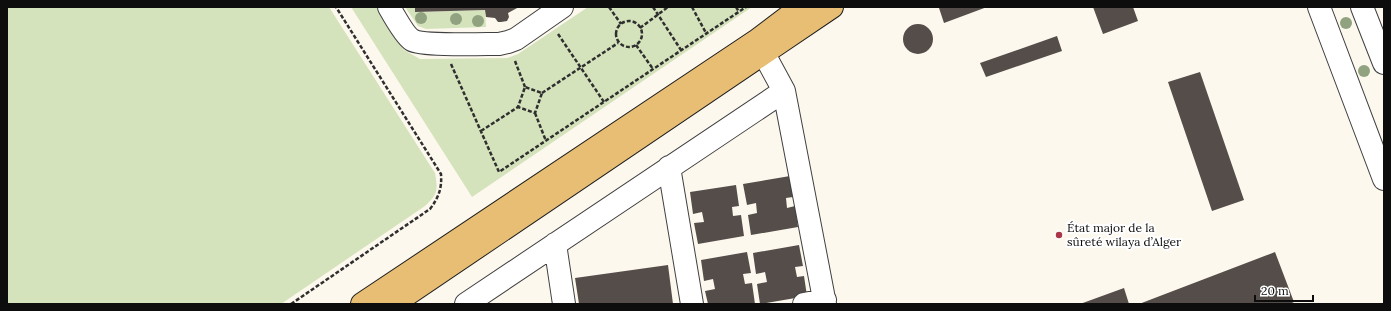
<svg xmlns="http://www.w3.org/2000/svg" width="1391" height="311" font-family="Lora,serif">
<rect width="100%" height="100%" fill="#fdf8ee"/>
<path fill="#d5e3bc" d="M 7,7 L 329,7 L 435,173 C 438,190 438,194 425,206 L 281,304 L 7,304 Z
M 351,7 L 376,7 L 404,50 L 420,59 L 507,58 L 518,54 L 588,7 L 752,7 L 472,197 Z
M 405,7 L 415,7 L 415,12 L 485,10 L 486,27 L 426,29 L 418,26 Z"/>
<path fill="#544d4a" d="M 415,7 L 519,7 L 508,13 L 509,17 L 507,21 L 501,22 L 498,22 L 495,18 L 486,17 L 485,10 L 415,12 Z
M 941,7 L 987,7 L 944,23 L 939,8 Z
M 1093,7 L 1133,7 L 1138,21 L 1103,34 Z
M903 39a15 15 0 1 1 30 0a15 15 0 1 1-30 0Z
M 1057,36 L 1062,51 L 986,77 L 980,63 Z
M 1200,72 L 1244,200 L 1212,211 L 1168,82 Z
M 790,176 L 793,197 L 786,198 L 787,208 L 795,206 L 798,227 L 751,235 L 748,215 L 757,213 L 756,203 L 747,205 L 743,184 Z
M 736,185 L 739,206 L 732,207 L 733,216 L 741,215 L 744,236 L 698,244 L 694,223 L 704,222 L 702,212 L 693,214 L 690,192 Z
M 799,245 L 803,266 L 795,267 L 797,277 L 804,276 L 807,296 L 760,304 L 757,284 L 767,282 L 765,272 L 756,274 L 753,253 Z
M 747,252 L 751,273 L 743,274 L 745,284 L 752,283 L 755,304 L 708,304 L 705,291 L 715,289 L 713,279 L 704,281 L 701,260 Z
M 1275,252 L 1294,302 L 1290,304 L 1139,304 Z
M 668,265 L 673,304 L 579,304 L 575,278 Z
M 1124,288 L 1129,304 L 1080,304 Z"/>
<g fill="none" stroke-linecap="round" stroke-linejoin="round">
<defs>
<path id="minor" d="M 389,7 C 393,14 405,36 412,40 C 422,46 483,44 499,44 L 508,42 L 516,39 L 562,7
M 1319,7 L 1384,179
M 1362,7 L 1384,63
M 764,54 L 784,91 L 825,304
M 669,167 L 692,304
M 555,244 L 564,304
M 466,304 L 784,91
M 804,304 L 825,300"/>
<path id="major" d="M 362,304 L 756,41 L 801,7
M 393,304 L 832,7"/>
</defs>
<use href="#minor" stroke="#404040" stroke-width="24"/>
<use href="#major" stroke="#1e1e1e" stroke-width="24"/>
<path stroke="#2f2f2f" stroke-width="2.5" stroke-dasharray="4 2" stroke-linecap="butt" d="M 609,7 L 621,24
M 653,7 L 681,50
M 692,7 L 706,33
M 736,7 L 739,12
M616 34a13 13 0 1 1 26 0a13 13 0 1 1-26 0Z
M 640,28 L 668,7
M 558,34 L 604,102
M 636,45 L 653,69
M 515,61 L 525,87
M 451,64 L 499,172 L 746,7
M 542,93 L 618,43
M 535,113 L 546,141
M 481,131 L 518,107 L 525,87 L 542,93 L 535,113 L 518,107
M 291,304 L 430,209 C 439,197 442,188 441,174 L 336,7"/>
<use href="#minor" stroke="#fff" stroke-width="22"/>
<use href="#major" stroke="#e7be74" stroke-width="22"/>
</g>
<g fill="#90a280">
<circle cx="421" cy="18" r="6"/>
<circle cx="456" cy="19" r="6"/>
<circle cx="478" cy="21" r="6"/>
<circle cx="1346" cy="23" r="6"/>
<circle cx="1364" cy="71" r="6"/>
</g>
<circle fill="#aa3749" stroke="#fff" stroke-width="1.5" cx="1059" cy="235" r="4"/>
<g text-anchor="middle" stroke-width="4" stroke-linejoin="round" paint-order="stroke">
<g font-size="12" fill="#0d0d0d" stroke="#fff" text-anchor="start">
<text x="1067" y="232">État major de la<tspan x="1067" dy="14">sûreté wilaya d’Alger</tspan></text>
</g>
</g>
<rect width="1391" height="311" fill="none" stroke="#0d0d0d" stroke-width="16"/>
<path d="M1255 295v6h58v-6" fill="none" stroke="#0d0d0d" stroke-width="2"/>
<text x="1261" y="295" font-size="12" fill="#0d0d0d" stroke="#ffffff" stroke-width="3" paint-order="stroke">20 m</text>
</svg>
